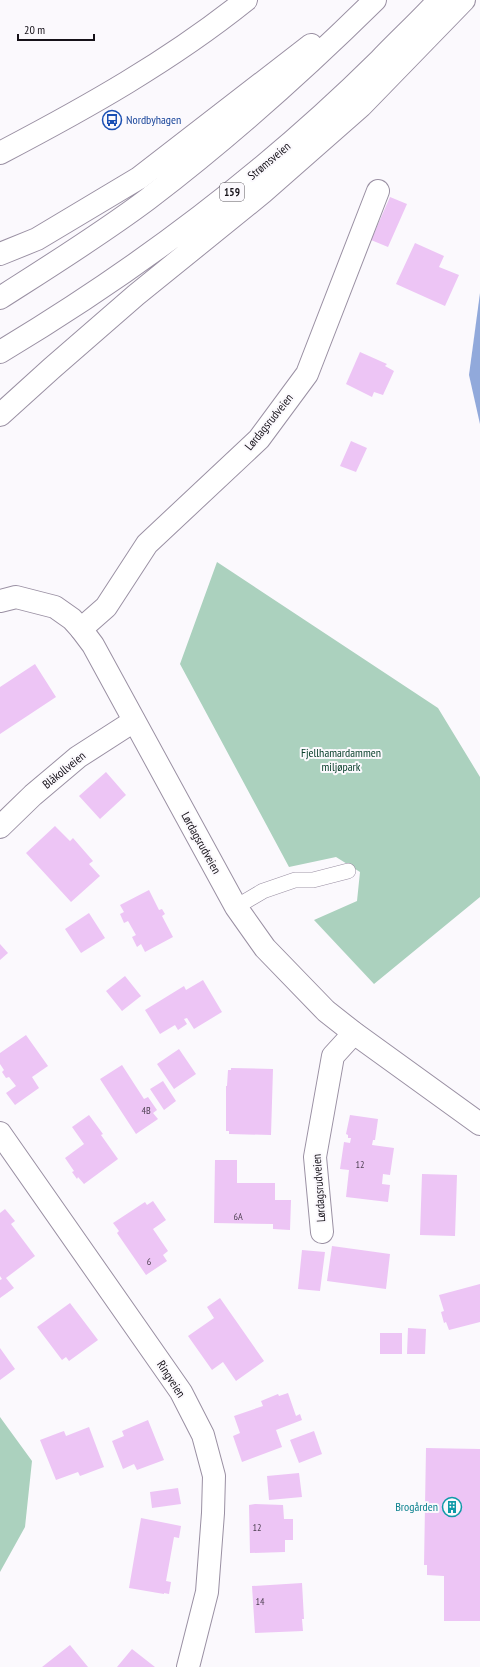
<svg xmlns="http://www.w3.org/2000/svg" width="480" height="1667" font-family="'PT Sans Narrow',sans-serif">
<rect width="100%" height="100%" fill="#fbf9fd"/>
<path fill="#abd1be" d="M 217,562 L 438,708 L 480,777 L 480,897 L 374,984 L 314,920 L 357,901 L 360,872 L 336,857 L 289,867 L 180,664 Z
M 0,1417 L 32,1461 L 25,1527 L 0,1572 Z"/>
<path fill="#91a9db" d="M 480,293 L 480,424 L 469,375 Z"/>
<path fill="#edc5f5" d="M 390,197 L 407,204 L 388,247 L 371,240 Z
M 415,243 L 444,256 L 439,267 L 459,275 L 445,306 L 396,284 Z
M 360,352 L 387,364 L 385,366 L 394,371 L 383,395 L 374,392 L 372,397 L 346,384 Z
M 351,441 L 367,448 L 356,472 L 340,466 Z
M 35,664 L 56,697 L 0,734 L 0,687 Z
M 106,772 L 126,795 L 100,819 L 79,796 Z
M 55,826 L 70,841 L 73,838 L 93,861 L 89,864 L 100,876 L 71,902 L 26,853 Z
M 149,890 L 159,910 L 162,909 L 165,914 L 162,916 L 173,937 L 145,952 L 141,944 L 137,947 L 132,937 L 136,935 L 128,921 L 124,923 L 120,914 L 124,912 L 120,905 Z
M 89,913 L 105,938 L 81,953 L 65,929 Z
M 0,944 L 8,953 L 0,960 Z
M 125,976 L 141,996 L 122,1011 L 106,991 Z
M 203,980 L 222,1012 L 194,1029 L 187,1018 L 184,1019 L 187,1024 L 178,1030 L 175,1025 L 160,1034 L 145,1010 L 184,986 L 186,990 Z
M 26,1035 L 48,1066 L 32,1077 L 39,1088 L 15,1105 L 6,1093 L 16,1086 L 9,1077 L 6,1078 L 2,1072 L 4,1070 L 0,1064 L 0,1053 Z
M 179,1049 L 196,1074 L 174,1089 L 157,1064 Z
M 122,1065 L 144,1099 L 148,1097 L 157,1110 L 153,1113 L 158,1119 L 136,1134 L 100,1079 Z
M 231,1068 L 273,1069 L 271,1135 L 229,1134 L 229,1131 L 226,1131 L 226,1086 L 227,1086 L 228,1070 L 231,1070 Z
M 163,1081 L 176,1101 L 164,1110 L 150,1089 Z
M 89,1115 L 103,1134 L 101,1135 L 118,1159 L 84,1184 L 78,1177 L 77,1179 L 72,1172 L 74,1171 L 65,1158 L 84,1144 L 72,1127 Z
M 350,1115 L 378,1119 L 375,1140 L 373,1140 L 372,1145 L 394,1148 L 390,1175 L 383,1174 L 382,1184 L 390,1185 L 388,1202 L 346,1197 L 349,1170 L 340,1169 L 344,1142 L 350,1143 L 351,1138 L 348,1138 L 348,1135 L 346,1134 Z
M 215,1160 L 237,1160 L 237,1183 L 275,1183 L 275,1200 L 291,1200 L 290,1230 L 273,1229 L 273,1224 L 214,1223 Z
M 422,1174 L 457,1175 L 455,1236 L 420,1235 Z
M 153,1201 L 166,1220 L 153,1229 L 168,1251 L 163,1255 L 167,1261 L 146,1275 L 117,1233 L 119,1231 L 113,1223 L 145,1202 L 147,1205 Z
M 5,1209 L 15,1221 L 11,1224 L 35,1256 L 6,1278 L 14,1288 L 0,1298 L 0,1280 L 2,1279 L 0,1276 L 0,1213 Z
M 332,1246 L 390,1254 L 386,1289 L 327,1281 Z
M 302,1250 L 325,1252 L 320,1291 L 298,1289 Z
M 480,1284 L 480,1322 L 449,1330 L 446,1322 L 444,1323 L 441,1312 L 444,1311 L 439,1295 Z
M 220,1298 L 264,1361 L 236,1381 L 223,1362 L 212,1370 L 188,1336 L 214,1318 L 207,1307 Z
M 70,1303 L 98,1340 L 69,1361 L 66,1357 L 62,1360 L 37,1327 Z
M 408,1328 L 426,1329 L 425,1354 L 407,1354 Z
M 380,1333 L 402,1333 L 402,1354 L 380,1354 Z
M 0,1348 L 15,1369 L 0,1380 Z
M 288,1393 L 296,1416 L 300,1414 L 302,1420 L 276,1430 L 282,1447 L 242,1462 L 233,1436 L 240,1433 L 234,1416 L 263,1406 L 261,1401 L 278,1394 L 279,1396 Z
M 148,1420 L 164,1460 L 137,1470 L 134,1464 L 123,1469 L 112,1441 L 124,1436 L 122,1431 Z
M 89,1427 L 104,1467 L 80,1476 L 78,1472 L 56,1480 L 40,1440 L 61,1432 L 64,1431 L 66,1436 Z
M 314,1431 L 322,1454 L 299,1463 L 290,1440 Z
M 426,1448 L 480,1449 L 480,1621 L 444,1621 L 444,1576 L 427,1575 L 427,1565 L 424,1565 Z
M 299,1473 L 302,1497 L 269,1500 L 267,1476 Z
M 178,1488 L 181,1504 L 152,1508 L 150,1492 Z
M 255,1504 L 283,1505 L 284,1519 L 293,1519 L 293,1540 L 285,1540 L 285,1552 L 250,1553 L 249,1505 Z
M 141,1518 L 181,1526 L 179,1538 L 174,1537 L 166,1581 L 171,1582 L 169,1594 L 164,1593 L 164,1594 L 129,1588 Z
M 302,1583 L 304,1619 L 302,1619 L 303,1631 L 255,1633 L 252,1586 Z
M 70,1645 L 88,1667 L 42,1667 Z
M 132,1649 L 155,1667 L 117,1667 Z"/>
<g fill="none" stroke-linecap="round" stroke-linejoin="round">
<defs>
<path id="service" d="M 236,907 L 263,891 L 295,880 L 313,880 L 348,871"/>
<path id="minor" d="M 81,629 L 106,607 L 147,544 L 259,439 L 307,374 L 378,191
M 0,827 L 33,795 L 78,757 L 134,721
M 0,1133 L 181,1392 L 203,1435 L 214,1476 L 213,1513 L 207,1592 L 188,1667
M 322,1232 L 315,1157 L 333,1056 L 354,1033"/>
<path id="tertiary" d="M 0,601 L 16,597 L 55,607 L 72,619 L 81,629 L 93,645 L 236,907 L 265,948 L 326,1011 L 354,1033 L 480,1124"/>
<path id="secondary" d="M 0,153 C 86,108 170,61 246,0"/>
<path id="motorway" d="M 0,254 L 37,239 L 139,178 L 311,45
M 0,298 C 50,266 100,235 148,199 C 228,138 303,71 375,0
M 0,352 C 137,270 266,173 380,60 C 399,40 420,21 439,0
M 0,415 L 52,368 L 136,295 L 262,193 L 361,106 L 464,0"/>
</defs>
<use href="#service" stroke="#9a90a3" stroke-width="16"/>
<use href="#minor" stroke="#9a90a3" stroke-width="24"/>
<use href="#tertiary" stroke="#9a90a3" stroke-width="24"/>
<use href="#secondary" stroke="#9a90a3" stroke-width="24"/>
<use href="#motorway" stroke="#9a90a3" stroke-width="24"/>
<use href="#service" stroke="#fff" stroke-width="15"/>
<use href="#minor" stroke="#fff" stroke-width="22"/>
<use href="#tertiary" stroke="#fff" stroke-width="22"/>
<use href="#secondary" stroke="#fff" stroke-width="22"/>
<use href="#motorway" stroke="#fff" stroke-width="22"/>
</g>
<defs>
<symbol id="bus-ring" viewBox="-11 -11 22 22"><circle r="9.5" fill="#fbf9fd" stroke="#1a4fb4" stroke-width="1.5"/><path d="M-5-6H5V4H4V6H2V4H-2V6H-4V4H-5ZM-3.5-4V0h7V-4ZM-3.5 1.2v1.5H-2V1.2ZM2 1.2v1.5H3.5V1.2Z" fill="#1a4fb4"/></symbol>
<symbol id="building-ring" viewBox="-11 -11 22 22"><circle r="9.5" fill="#fbf9fd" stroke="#0f9aa8" stroke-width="1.5"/><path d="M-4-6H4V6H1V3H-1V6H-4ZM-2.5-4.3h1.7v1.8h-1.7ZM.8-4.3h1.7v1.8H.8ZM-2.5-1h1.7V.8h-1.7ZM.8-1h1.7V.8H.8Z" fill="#0f9aa8"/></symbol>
</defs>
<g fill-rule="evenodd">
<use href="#bus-ring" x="101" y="109" width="22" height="22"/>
<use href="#building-ring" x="441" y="1496" width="22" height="22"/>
</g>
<g text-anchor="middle" stroke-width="4" stroke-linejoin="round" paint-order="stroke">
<g font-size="10" fill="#4c3f50">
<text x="146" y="1114">4B</text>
<text x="360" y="1168">12</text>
<text x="238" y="1220">6A</text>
<text x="149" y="1265">6</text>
<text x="257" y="1531">12</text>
<text x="260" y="1605">14</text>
</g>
<rect fill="#fbf9fd" stroke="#5b575d" stroke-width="1" x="220" y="183" width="24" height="18" rx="3"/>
<g font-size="11" font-weight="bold" fill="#161219">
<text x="232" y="196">159</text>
</g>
<g font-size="12" fill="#164399" stroke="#fbf9fd" text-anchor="start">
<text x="126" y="124">Nordbyhagen</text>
</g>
<g font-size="12" fill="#161219" stroke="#fbf9fd">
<text transform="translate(269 161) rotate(-40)" y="4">Strømsveien</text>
<text transform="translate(269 422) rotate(-51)" y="4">Lørdagsrudveien</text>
<text transform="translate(64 770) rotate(-39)" y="4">Blåkollveien</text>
<text transform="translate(201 843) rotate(61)" y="4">Lørdagsrudveien</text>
<text transform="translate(319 1188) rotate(-94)" y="4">Lørdagsrudveien</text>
<text transform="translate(171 1379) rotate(57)" y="4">Ringveien</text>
</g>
<g font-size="12" fill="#0b412d" stroke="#fbf9fd">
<text x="341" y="757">Fjellhamardammen<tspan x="341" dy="14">miljøpark</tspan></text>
</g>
<g font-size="12" fill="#0d838f" stroke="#fbf9fd" text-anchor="end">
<text x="438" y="1511">Brogården</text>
</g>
</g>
<path d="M18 34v6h76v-6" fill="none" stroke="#161219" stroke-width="2"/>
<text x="24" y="34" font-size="12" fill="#161219" stroke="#fbf9fd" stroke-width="3" paint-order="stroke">20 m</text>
</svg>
